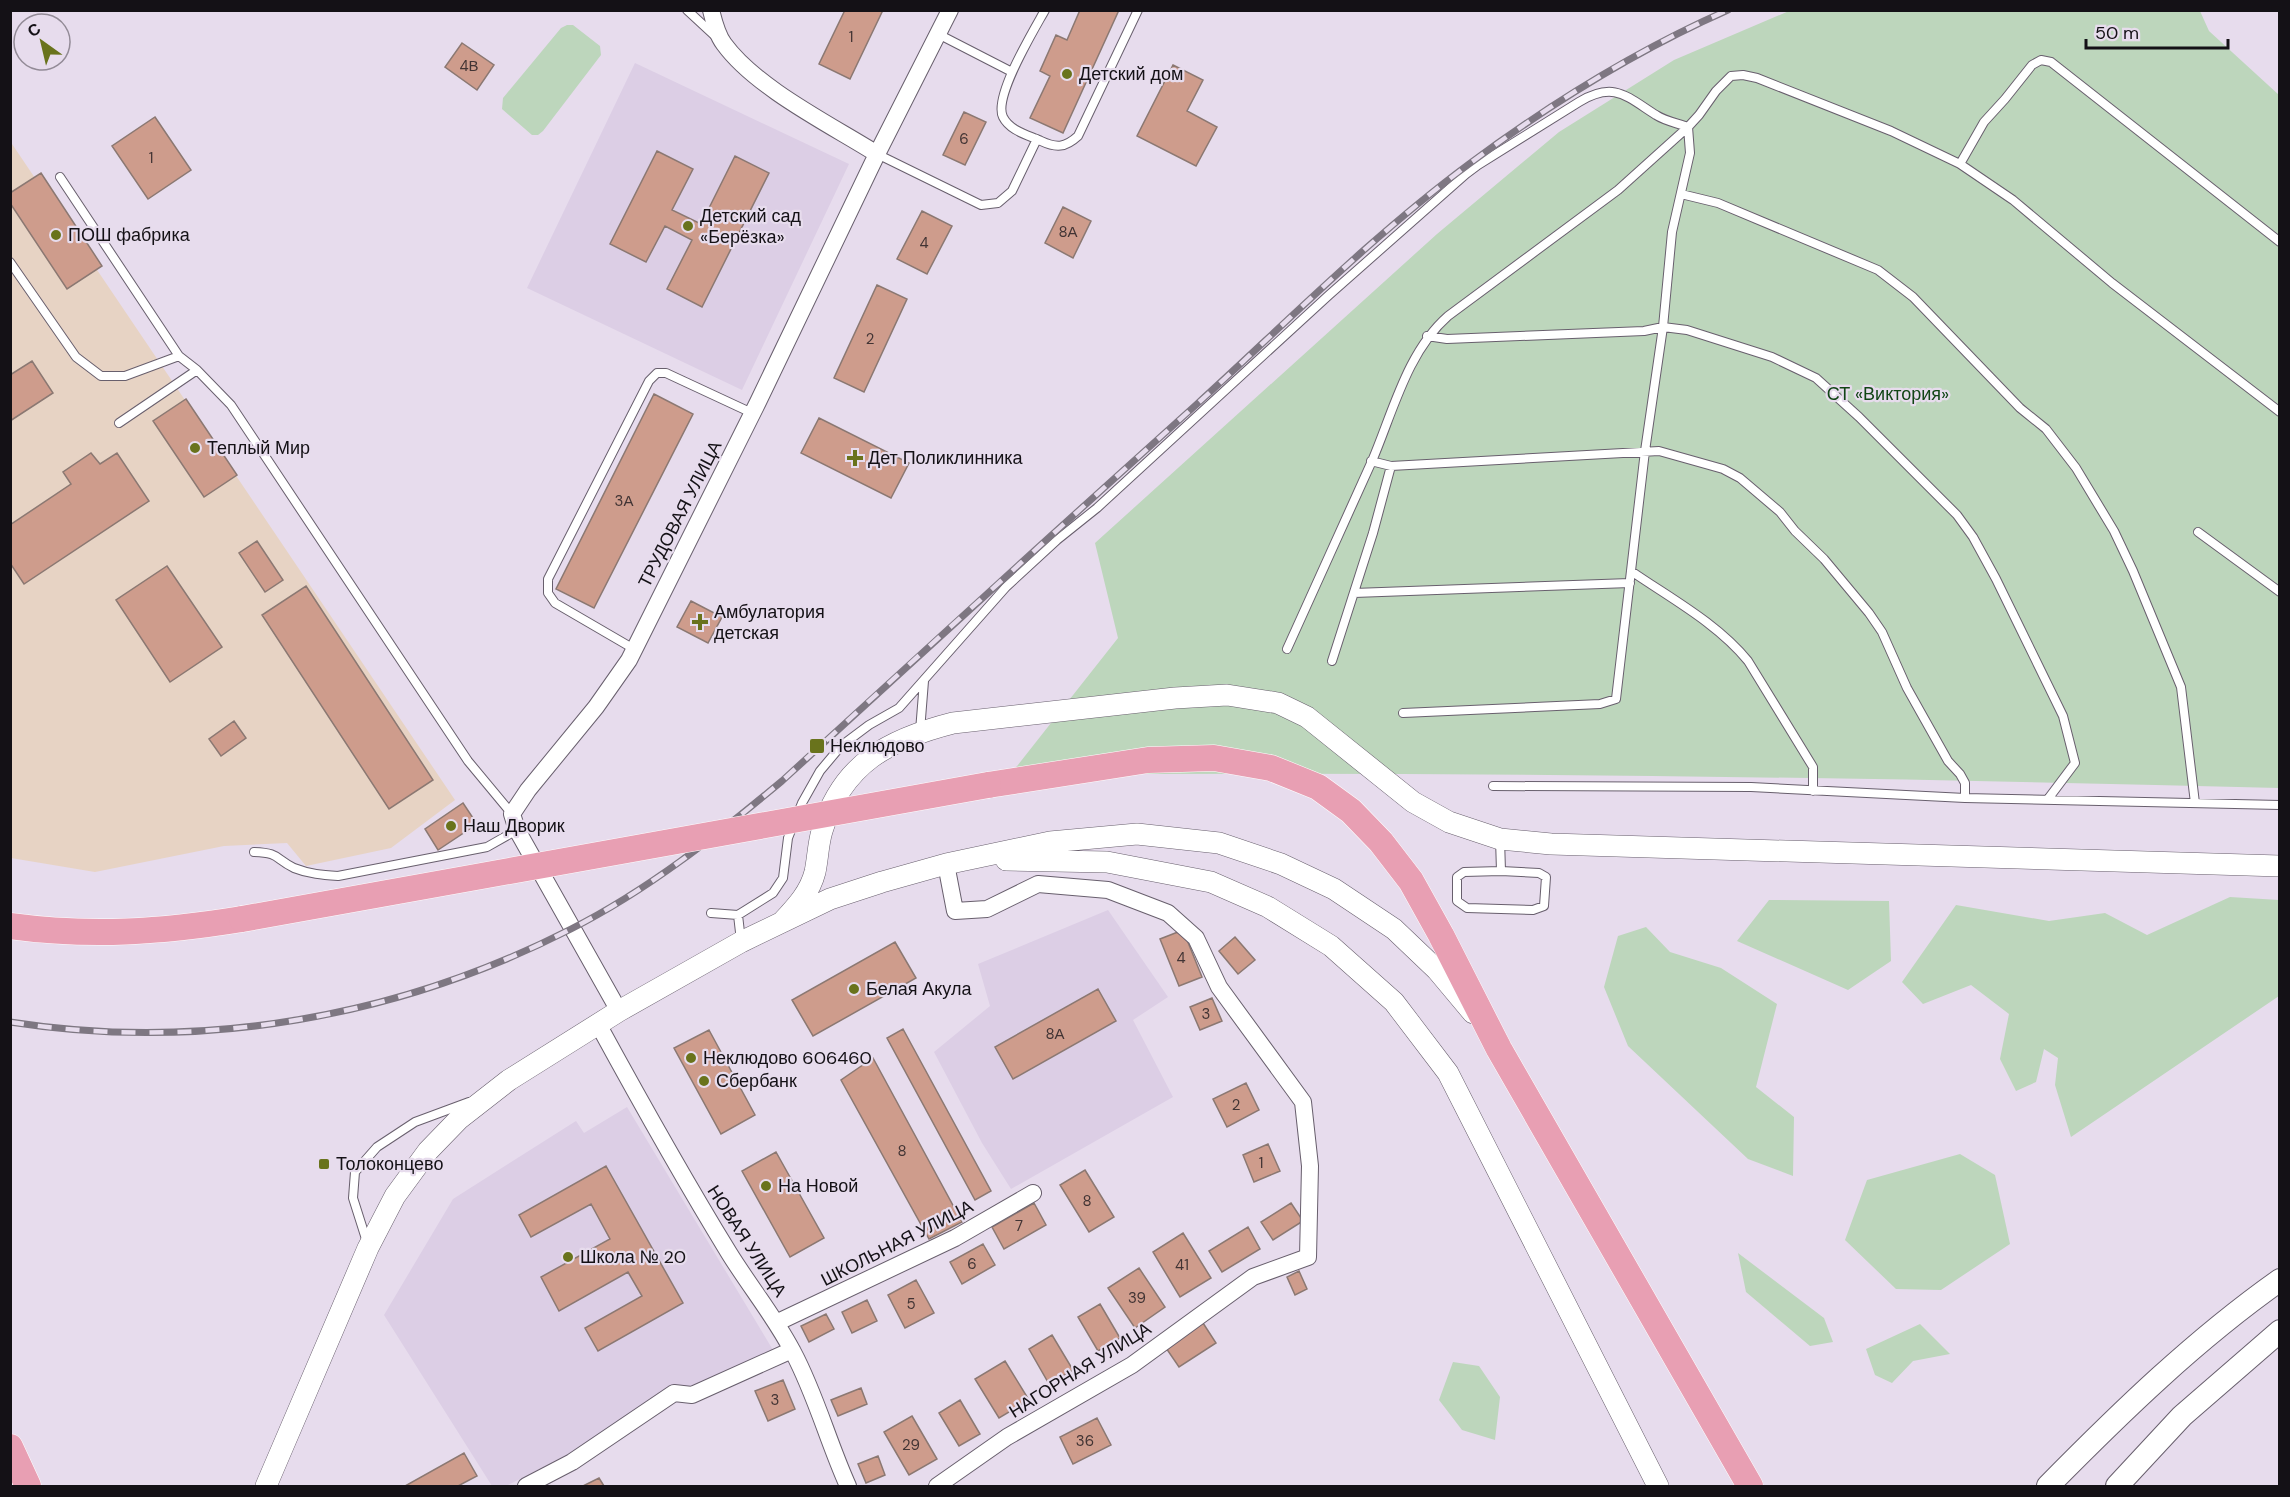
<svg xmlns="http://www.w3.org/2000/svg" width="2290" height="1497" font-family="'DM Sans',sans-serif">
<rect width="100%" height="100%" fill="#e7dced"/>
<path fill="#e7d3c4" d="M 10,141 L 455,800 L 391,848 L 306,866 L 287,843 L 224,846 L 95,872 L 11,858 Z"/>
<path fill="#dccee5" d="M 635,63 L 849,164 L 742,390 L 527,288 Z
M 1108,910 L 1168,997 L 1133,1020 L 1173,1097 L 1011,1189 L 982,1143 L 934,1052 L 990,1006 L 978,964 Z
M 627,1107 L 773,1350 L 506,1486 L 492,1486 L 384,1315 L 453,1199 L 576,1121 L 584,1133 Z"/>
<path fill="#bdd6bc" d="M 1789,11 L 2200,11 L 2209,31 L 2279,95 L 2279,788 C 1857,777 1434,771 1010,775 L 1118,638 L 1095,543 L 1437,234 L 1559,132 L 1674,60 Z
M 567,25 L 573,25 L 600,46 L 601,55 L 543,131 L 538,135 L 532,135 L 502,109 L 503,98 L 561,28 Z
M 2230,897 L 2279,900 L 2279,996 L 2071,1137 L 2055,1085 L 2058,1058 L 2044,1049 L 2036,1082 L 2016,1091 L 2000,1059 L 2009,1014 L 1971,985 L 1923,1004 L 1902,982 L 1956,905 L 2049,921 L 2105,913 L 2147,935 Z
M 1769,900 L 1889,901 L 1891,961 L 1848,990 L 1737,941 Z
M 1646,927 L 1670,952 L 1721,968 L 1777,1004 L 1756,1087 L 1794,1117 L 1793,1176 L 1748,1159 L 1628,1046 L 1604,987 L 1618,936 Z
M 1960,1154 L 1995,1175 L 2010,1244 L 1941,1290 L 1896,1289 L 1845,1240 L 1867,1180 Z
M 1738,1253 L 1824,1318 L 1833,1342 L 1810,1346 L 1746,1292 Z
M 1920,1324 L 1950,1354 L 1913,1361 L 1892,1383 L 1875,1375 L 1866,1349 Z
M 1453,1362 L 1479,1366 L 1500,1397 L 1495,1440 L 1462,1430 L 1439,1400 Z"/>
<path fill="#ce9c8c" stroke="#8b7872" stroke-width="1.5" d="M 845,10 L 883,10 L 850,79 L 819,64 Z
M 1080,10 L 1119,10 L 1063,133 L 1030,118 L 1050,76 L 1040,71 L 1056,35 L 1067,40 Z
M 462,43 L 494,65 L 477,90 L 445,67 Z
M 1173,65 L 1203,80 L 1187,111 L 1217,127 L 1196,166 L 1137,136 Z
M 964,112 L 986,122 L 965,165 L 943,155 Z
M 155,117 L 191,170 L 148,199 L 112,146 Z
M 657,151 L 693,169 L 672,210 L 701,224 L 735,156 L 769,173 L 702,307 L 667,289 L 692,240 L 665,226 L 646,262 L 610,244 Z
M 41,173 L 102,266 L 67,289 L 10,203 L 10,193 Z
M 1063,207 L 1091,221 L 1073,258 L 1045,243 Z
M 922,211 L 952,226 L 927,274 L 897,259 Z
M 877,285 L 907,299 L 864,392 L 834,378 Z
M 32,361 L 53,393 L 10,421 L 10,375 Z
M 654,394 L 693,414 L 594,608 L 556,589 Z
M 186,399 L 237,475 L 204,497 L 153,421 Z
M 819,418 L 909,463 L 891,498 L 801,453 Z
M 91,453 L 100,464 L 117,453 L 149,501 L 24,584 L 10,563 L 10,525 L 71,484 L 63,472 Z
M 257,541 L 283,580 L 265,592 L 239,553 Z
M 167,566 L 222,647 L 170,682 L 116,600 Z
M 306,586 L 433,780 L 389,809 L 262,615 Z
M 691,601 L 722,617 L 708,643 L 677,627 Z
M 234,721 L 246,738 L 221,756 L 209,739 Z
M 463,803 L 477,824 L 438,850 L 425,829 Z
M 1183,930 L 1202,977 L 1179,986 L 1160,939 Z
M 1235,937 L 1255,960 L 1238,974 L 1219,951 Z
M 895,942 L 916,978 L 813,1036 L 792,1000 Z
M 1098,989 L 1116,1021 L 1013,1079 L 995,1047 Z
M 1212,998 L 1222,1021 L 1200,1030 L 1190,1007 Z
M 903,1029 L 991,1191 L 975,1200 L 887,1038 Z
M 709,1030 L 755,1115 L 721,1134 L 674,1048 Z
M 873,1058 L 962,1222 L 929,1239 L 841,1080 Z
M 1246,1083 L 1259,1110 L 1227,1127 L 1213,1099 Z
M 1268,1144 L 1280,1171 L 1254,1182 L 1243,1155 Z
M 776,1152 L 824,1238 L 790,1257 L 742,1171 Z
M 606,1166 L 683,1303 L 598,1351 L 585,1328 L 642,1296 L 628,1272 L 559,1311 L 541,1277 L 610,1239 L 591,1204 L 531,1237 L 519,1215 Z
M 1085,1170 L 1114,1217 L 1089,1232 L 1060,1185 Z
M 1034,1203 L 1046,1225 L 1004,1249 L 992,1227 Z
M 1291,1203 L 1303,1221 L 1273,1240 L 1261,1222 Z
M 1248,1227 L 1260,1249 L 1222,1272 L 1209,1251 Z
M 1183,1233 L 1211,1278 L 1180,1297 L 1153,1252 Z
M 983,1244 L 995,1265 L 962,1284 L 950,1262 Z
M 1139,1268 L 1165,1307 L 1135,1328 L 1108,1288 Z
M 1299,1271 L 1307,1289 L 1295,1295 L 1287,1277 Z
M 916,1280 L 934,1313 L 905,1328 L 888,1295 Z
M 867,1300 L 877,1321 L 852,1333 L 842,1312 Z
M 1100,1304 L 1120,1338 L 1098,1351 L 1078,1317 Z
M 826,1314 L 834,1329 L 809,1342 L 801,1326 Z
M 1203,1323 L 1216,1343 L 1179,1367 L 1166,1348 Z
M 1052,1335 L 1073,1370 L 1049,1384 L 1029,1349 Z
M 1005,1361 L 1029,1400 L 999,1418 L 975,1379 Z
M 783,1380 L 795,1409 L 768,1421 L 755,1391 Z
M 861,1388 L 867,1404 L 838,1416 L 831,1400 Z
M 960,1400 L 980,1434 L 959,1446 L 939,1413 Z
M 912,1416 L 937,1459 L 909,1475 L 884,1432 Z
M 1097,1418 L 1111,1445 L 1073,1464 L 1060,1437 Z
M 464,1453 L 477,1476 L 458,1486 L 405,1486 Z
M 878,1456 L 885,1475 L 866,1483 L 858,1464 Z
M 599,1478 L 604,1486 L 583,1486 Z"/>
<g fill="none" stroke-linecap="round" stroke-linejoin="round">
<defs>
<path id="service" d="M 687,10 L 714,35
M 1045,10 C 1034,30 993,97 1003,117 C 1010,131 1028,135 1041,141 C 1056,148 1065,148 1078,136 L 1138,10
M 938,34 L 1012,72
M 877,154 L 981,205 L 998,203 L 1012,191 L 1037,139
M 1960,164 L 1984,122 L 2005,99 L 2032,65 L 2041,60 L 2051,62 L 2280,242
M 60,177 L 179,356
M 1681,194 L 1718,203 L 1878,270 L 1913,297 L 2020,408 L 2046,429 L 2076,468 L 2114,531 L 2133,571 L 2181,687 L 2195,803
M 10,262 L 76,357 L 101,376 L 125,376 L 179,356 L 197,370 L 231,405 L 468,761 L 512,814
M 119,423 L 197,370
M 1371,461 L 1391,466 L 1659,451 L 1723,469 L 1740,478 L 1780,512 L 1795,531 L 1824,559 L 1869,613 L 1882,632 L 1907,688 L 1948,761 L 1960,774 L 1965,783 L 1965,798
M 2198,532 L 2280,592
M 1631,571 C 1670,598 1717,623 1748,661 L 1813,767 L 1813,791
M 1354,593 L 1630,583
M 634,649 L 555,603 L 548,593 L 548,579 L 649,381 L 657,373 L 666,373 L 752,413
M 1287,649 C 1315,586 1344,524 1372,461 C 1393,412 1407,352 1448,316 L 1618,190 L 1688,127 L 1699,115 L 1716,91 L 1731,76 L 1743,75 L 1757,78 L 1891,131 L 1960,164 L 2013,200 L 2112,283 L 2280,412
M 1332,661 L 1373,533 L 1391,466
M 1403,713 L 1600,704 L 1616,699 L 1645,451 L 1663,327 L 1644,331 L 1447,339 L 1427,336
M 920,731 L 924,681
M 1493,786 L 1751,787 L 1965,798 L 2280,805
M 1500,839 L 1501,871
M 254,852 C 280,853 274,858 294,868 C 309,874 323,875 338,876 L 487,847 L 517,830
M 1501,871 L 1539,873 L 1546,877 L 1544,906 L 1533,910 L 1467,908 L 1457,901 L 1457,877 L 1464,872 Z
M 711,913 L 738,915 L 773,893 L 783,878 L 788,838 L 802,803 L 820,771 L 841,746 L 869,725 L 899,708 L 1006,587 L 1057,540 L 1097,508 L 1329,295 L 1466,174 L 1478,165 L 1579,102 C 1614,81 1626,96 1656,115 C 1665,121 1677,123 1688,127 L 1690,153 L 1672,232 L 1663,327 L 1687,330 L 1772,357 L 1816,378 L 1859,417 L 1957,515 L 1973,537 L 1996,579 L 2063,716 L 2075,763 L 2048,799
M 738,915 L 741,941
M 367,1242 L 353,1198 L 355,1172 L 377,1147 L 415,1122 L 469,1102"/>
<path id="minor" d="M 711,10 C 714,22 717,35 724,44 C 756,88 831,125 877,154
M 619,1011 L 517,830 L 512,814 L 528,790 L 596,707 L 629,660 L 758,402 L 877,154 L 950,10
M 598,1024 C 640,1101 683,1178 729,1253 C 750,1287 775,1317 793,1352 C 816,1395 828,1442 848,1486
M 776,1323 L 955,1238 L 1033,1193
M 526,1486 L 572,1462 L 674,1393 L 692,1395 L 792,1350
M 937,1486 L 1007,1437 L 1132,1365 L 1253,1277 L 1308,1257 L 1310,1166 L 1303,1102 L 1219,987 L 1196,938 L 1168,913 L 1108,890 L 1038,884 L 987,909 L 955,911 L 946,864"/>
<path id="tertiary" d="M 1006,860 L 1107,862 L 1211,882 L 1268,907 L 1331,946 L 1394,1002 L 1448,1073 L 1658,1486
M 783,921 C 797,906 810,892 815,872 C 818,858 818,844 822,831 C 842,763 890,739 953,723 L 1175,698 L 1227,695 L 1278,703 L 1307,717 L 1413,802 L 1449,822 L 1500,839 L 1551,844 L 2280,866
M 266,1486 L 368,1248 L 395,1196 L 428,1151 L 459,1119 L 509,1080 L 619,1011 L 741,942 L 830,899 L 882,882 L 946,864 L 1050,842 L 1137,834 L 1219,843 L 1281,864 L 1334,889 L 1394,929 L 1437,970 L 1473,1013"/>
<path id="secondary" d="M 2048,1486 C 2121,1412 2195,1340 2280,1280
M 2117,1486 L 2182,1416 L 2280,1331"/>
<path id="primary" d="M 988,785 L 1148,760 L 1214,758 L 1271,768 L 1318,787 L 1351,811 L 1381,842 L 1411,881 L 1441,935 L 1499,1049 L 1750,1486
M 10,926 C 91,937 162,932 242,919
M 10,1447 L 28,1486"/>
</defs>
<use href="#service" stroke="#685f6d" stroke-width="10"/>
<use href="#minor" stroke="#685f6d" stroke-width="18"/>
<use href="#tertiary" stroke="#685f6d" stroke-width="22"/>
<use href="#secondary" stroke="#685f6d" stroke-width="24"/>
<use href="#primary" stroke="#fff" stroke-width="27"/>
<use href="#service" stroke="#fff" stroke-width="8"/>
<use href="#minor" stroke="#fff" stroke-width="16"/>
<use href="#tertiary" stroke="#fff" stroke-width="21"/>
<use href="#secondary" stroke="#fff" stroke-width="22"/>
<use href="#primary" stroke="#e89fb3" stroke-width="26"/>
<defs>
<path id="rail" d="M 10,1022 C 202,1052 399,1017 571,929 C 648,890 716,836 782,781 C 920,654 1058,529 1197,404 C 1286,323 1372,236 1469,164 C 1550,104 1635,51 1728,10"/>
</defs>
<use href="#rail" stroke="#7e7782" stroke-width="7"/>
<use href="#rail" stroke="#e7dced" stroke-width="4.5" stroke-dasharray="14" stroke-linecap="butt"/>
<defs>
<path id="primary-bridge" d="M 242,919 L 988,785"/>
</defs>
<use href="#primary-bridge" stroke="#fff" stroke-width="27" stroke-linecap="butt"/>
<use href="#primary-bridge" stroke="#e89fb3" stroke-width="26"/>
</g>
<g fill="#69731c" stroke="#e7dced" stroke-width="2">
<circle cx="1067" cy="74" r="6"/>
<circle cx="688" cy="226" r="6"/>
<circle cx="56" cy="235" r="6"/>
<circle cx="195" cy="448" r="6"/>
<path d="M852 449h6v6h6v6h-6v6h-6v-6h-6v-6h6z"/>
<path d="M697 613h6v6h6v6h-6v6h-6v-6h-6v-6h6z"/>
<rect x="809" y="738" width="16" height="16" rx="3"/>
<circle cx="451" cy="826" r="6"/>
<circle cx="854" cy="989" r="6"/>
<circle cx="691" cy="1058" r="6"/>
<circle cx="704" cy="1081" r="6"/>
<rect x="318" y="1158" width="12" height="12" rx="3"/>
<circle cx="766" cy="1186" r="6"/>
<circle cx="568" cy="1257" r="6"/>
</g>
<g text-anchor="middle" stroke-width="4.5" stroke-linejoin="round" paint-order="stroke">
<g font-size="15" fill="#423434">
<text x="851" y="42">1</text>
<text x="469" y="71">4В</text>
<text x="964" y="144">6</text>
<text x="151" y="163">1</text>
<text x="1068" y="237">8А</text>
<text x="924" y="248">4</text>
<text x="870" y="344">2</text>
<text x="624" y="506">3А</text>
<text x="1181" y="963">4</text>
<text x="1206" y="1019">3</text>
<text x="1055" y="1039">8А</text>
<text x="1236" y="1110">2</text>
<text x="902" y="1156">8</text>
<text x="1261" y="1168">1</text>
<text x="1087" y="1206">8</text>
<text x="1019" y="1231">7</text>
<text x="972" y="1269">6</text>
<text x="1182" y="1270">41</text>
<text x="1137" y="1303">39</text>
<text x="911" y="1309">5</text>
<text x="775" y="1405">3</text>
<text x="1085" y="1446">36</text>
<text x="911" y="1450">29</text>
</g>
<g font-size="18" fill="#141116" stroke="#e7dced" text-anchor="start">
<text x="1079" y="80">Детский дом</text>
<text x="700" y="222">Детский сад<tspan x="700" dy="21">«Берёзка»</tspan></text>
<text x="68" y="241">ПОШ фабрика</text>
<text x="207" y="454">Теплый Мир</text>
<text x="868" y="464">Дет Поликлинника</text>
<text x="714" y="618">Амбулатория<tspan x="714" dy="21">детская</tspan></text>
<text x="830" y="752">Неклюдово</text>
<text x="463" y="832">Наш Дворик</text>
<text x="866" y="995">Белая Акула</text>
<text x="703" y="1064">Неклюдово 606460</text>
<text x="716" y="1087">Сбербанк</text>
<text x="336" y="1170">Толоконцево</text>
<text x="778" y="1192">На Новой</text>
<text x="580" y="1263">Школа № 20</text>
</g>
<g font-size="18" fill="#114515" stroke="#e7dced">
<text x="1888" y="400">СТ «Виктория»</text>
</g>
<g font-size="18" fill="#141116" stroke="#e7dced">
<text transform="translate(680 514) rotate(-63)" y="6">ТРУДОВАЯ УЛИЦА</text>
<text transform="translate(747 1241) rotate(57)" y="6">НОВАЯ УЛИЦА</text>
<text transform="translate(897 1243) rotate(-27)" y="6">ШКОЛЬНАЯ УЛИЦА</text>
<text transform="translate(1080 1370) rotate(-32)" y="6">НАГОРНАЯ УЛИЦА</text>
</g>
</g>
<rect width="2290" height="1497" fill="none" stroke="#141116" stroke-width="24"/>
<g transform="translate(42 42) rotate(326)"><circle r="28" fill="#e7dced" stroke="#938b97" stroke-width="1.5"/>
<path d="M0-4.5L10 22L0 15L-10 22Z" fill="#69731c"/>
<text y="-9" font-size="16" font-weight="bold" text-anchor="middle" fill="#141116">С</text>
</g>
<path d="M2086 39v9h142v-9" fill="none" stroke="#141116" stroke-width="3"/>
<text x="2095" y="39" font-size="18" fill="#141116" stroke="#e7dced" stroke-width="4.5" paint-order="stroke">50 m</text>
</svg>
